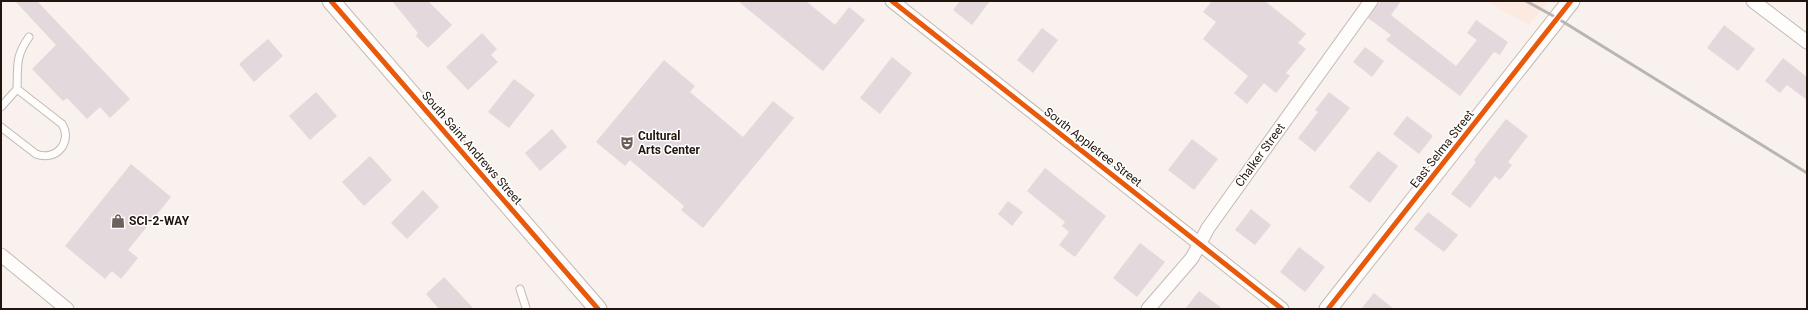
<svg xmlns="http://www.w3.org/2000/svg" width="1808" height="310" font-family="Roboto,sans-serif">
<rect width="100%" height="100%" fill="#f9f1ed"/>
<path fill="#fce9df" d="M 1486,1 L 1548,1 L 1529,25 Z"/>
<path fill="#e3d8db" d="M 15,1 L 37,1 L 130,99 L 110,118 L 100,107 L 87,119 L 67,98 L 63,101 L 32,69 L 56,45 Z
M 392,1 L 428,1 L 452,25 L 428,48 L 416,36 L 418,33 Z
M 738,1 L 806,1 L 835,25 L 849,7 L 865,20 L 823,71 Z
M 960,1 L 990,1 L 972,25 L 953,10 Z
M 1212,1 L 1265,1 L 1306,34 L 1298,43 L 1306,49 L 1286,73 L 1290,76 L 1276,93 L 1264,83 L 1247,104 L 1234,93 L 1248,76 L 1203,39 L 1216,22 L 1203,12 Z
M 1380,1 L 1401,1 L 1391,15 L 1456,66 L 1477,40 L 1467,33 L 1476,20 L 1508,42 L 1500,55 L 1494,52 L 1460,96 L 1386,40 L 1391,35 L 1368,18 Z
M 1724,25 L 1755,49 L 1738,71 L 1707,48 Z
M 1042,28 L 1058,40 L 1033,73 L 1017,60 Z
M 482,33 L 497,49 L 491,55 L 498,62 L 468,90 L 446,67 Z
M 268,39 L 283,56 L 254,82 L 239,64 Z
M 1365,47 L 1384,61 L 1372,77 L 1353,62 Z
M 892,57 L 912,73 L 880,114 L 860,98 Z
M 1783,58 L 1807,77 L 1807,100 L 1787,85 L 1780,93 L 1765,81 Z
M 664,60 L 695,86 L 690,92 L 743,137 L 773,101 L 794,118 L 703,228 L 681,210 L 684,206 L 630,160 L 625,166 L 596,142 Z
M 514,79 L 535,95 L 509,128 L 488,112 Z
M 316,92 L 337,116 L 310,140 L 289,116 Z
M 1329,92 L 1350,108 L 1315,152 L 1298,138 L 1318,112 L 1315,110 Z
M 1407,116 L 1433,136 L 1419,154 L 1393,134 Z
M 1506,119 L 1528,136 L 1508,162 L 1512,165 L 1500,180 L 1495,176 L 1470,208 L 1451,194 L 1476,162 L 1474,160 Z
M 552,129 L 567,147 L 540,171 L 525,153 Z
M 1192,139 L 1218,159 L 1194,190 L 1168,170 Z
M 1378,151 L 1398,166 L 1370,203 L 1349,187 Z
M 370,156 L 392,180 L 364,206 L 342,182 Z
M 131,164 L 171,197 L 128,250 L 138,258 L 121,279 L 112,271 L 105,279 L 65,246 Z
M 1045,168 L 1106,216 L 1075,257 L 1059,245 L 1069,232 L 1062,226 L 1065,222 L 1027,191 Z
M 423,190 L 439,207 L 407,239 L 391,223 Z
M 1008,201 L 1023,212 L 1012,226 L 998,214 Z
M 1251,209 L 1271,225 L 1255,245 L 1235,230 Z
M 1428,212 L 1458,235 L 1444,252 L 1414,229 Z
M 1140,243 L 1165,262 L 1137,297 L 1113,278 Z
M 1299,247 L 1325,267 L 1305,292 L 1280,272 Z
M 444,277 L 474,309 L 439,309 L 426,294 Z
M 1199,291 L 1223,309 L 1185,309 Z
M 1374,293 L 1394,309 L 1361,309 Z"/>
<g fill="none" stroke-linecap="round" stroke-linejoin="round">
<defs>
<path id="service" d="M 17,89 C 18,65 15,57 29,37
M 1,107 L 17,89 L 62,124 C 73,142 56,162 36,154 L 1,127
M 520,289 L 526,308"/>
<path id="minor" d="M 892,1 L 1282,309
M 1753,1 L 1807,42
M 1,255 L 67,309
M 1148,309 L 1192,258 L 1208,228 L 1371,1"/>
<path id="tertiary" d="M 331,1 L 598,309
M 1328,309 L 1571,1"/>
</defs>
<use href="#service" stroke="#c4b9b4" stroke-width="9"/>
<use href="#minor" stroke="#c4b9b4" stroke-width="15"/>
<use href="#tertiary" stroke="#c4b9b4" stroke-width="19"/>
<use href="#service" stroke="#fefdfc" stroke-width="7"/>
<use href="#minor" stroke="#fefdfc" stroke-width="13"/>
<use href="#tertiary" stroke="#fefdfc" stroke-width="17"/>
<path stroke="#b8b6b5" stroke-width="3" d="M 1526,1 L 1557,18 L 1807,173"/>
<defs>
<path id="cycleway" d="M 331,1 L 598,309
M 892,1 L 1282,309
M 1328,309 L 1571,1"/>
</defs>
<use href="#cycleway" stroke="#fff" stroke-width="8"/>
<use href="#cycleway" stroke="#e8590c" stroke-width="5"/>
</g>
<defs>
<symbol id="theatre-bare" viewBox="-9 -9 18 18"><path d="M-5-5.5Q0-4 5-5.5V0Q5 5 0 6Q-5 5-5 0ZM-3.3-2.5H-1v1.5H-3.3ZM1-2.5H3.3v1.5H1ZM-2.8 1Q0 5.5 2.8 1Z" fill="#6d625b" stroke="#fff" stroke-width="2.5" paint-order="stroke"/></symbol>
<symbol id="shop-bare" viewBox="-9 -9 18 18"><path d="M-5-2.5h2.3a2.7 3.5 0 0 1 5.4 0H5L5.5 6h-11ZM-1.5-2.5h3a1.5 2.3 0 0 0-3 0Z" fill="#6d625b" stroke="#fff" stroke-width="2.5" paint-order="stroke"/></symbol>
</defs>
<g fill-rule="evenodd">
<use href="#theatre-bare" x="617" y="133" width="20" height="20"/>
<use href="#shop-bare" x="108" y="211" width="20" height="20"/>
</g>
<g text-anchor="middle" stroke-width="3" stroke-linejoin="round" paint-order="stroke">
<g font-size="12" font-weight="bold" fill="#21150d" stroke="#fff" text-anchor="start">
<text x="638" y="140">Cultural<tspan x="638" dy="14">Arts Center</tspan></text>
<text x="129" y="225">SCI-2-WAY</text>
</g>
<g font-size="12" fill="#21150d" stroke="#fff">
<text transform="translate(1093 147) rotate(38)" y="4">South Appletree Street</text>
<text transform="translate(472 148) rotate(49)" y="4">South Saint Andrews Street</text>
<text transform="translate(1442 149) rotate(-52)" y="4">East Selma Street</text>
<text transform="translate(1260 155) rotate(-54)" y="4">Chalker Street</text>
</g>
</g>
<rect width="1808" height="310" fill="none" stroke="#21150d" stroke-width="4"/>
</svg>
